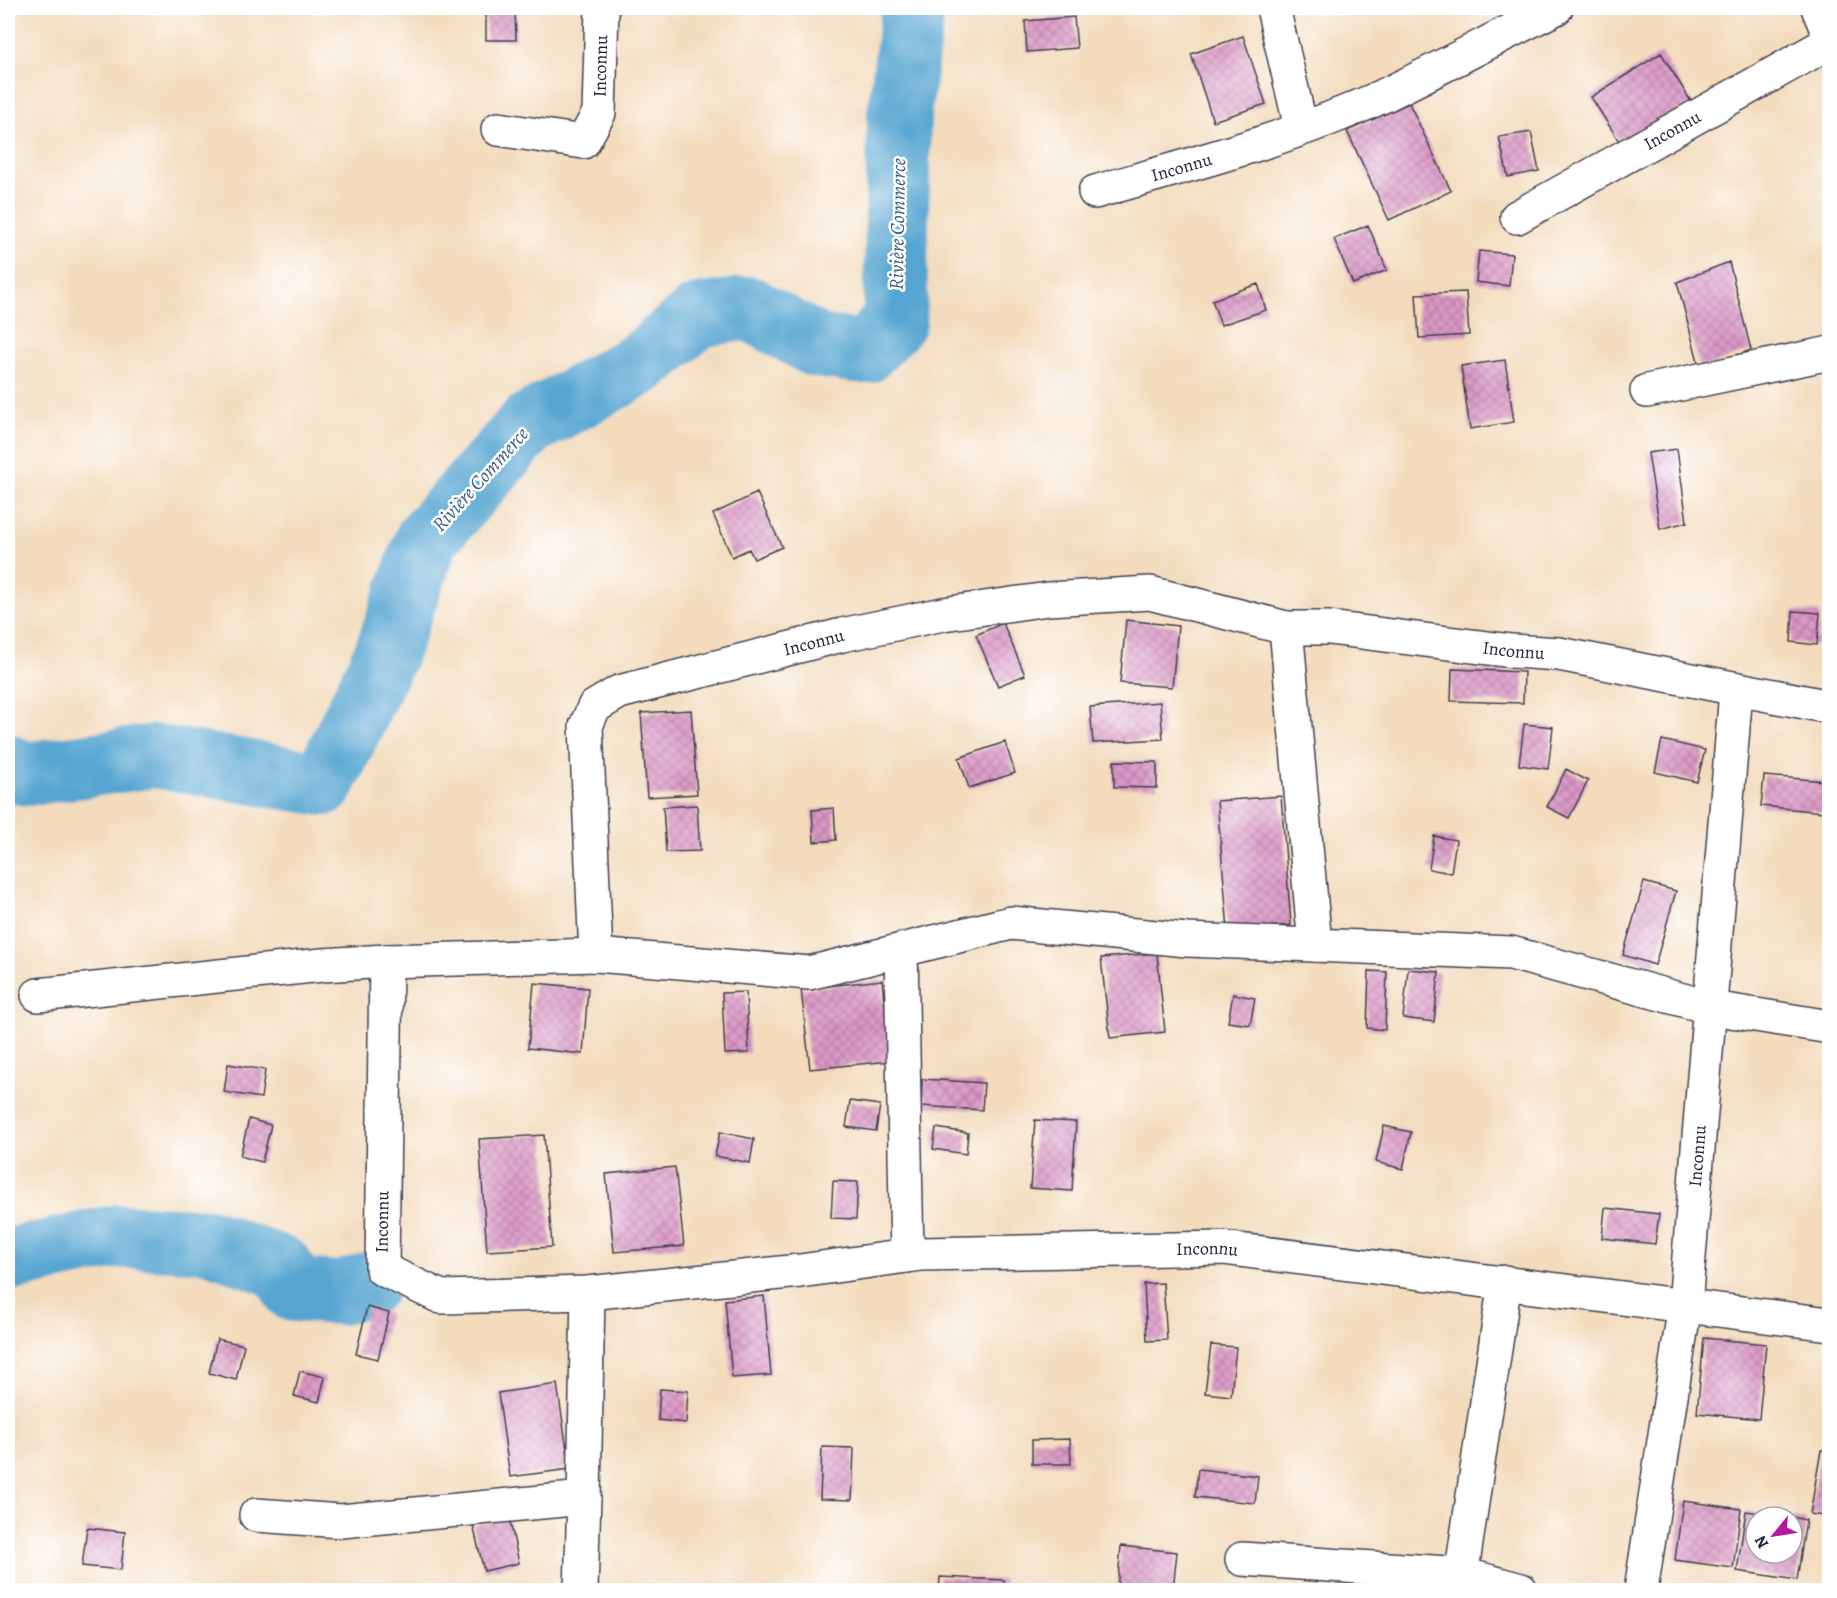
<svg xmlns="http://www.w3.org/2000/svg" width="1837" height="1598" font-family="Alegreya,serif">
<defs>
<pattern id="building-cross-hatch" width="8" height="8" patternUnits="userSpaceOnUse" patternTransform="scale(1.5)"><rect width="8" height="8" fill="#dc98c6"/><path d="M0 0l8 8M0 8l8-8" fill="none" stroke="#b27ca2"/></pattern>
</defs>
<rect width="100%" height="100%" fill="#fff"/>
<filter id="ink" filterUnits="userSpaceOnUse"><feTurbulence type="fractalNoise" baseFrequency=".0167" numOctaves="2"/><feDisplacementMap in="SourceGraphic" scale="12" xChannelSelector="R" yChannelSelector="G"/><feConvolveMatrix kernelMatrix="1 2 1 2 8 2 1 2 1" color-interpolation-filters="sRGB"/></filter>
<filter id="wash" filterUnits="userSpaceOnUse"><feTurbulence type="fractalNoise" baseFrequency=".008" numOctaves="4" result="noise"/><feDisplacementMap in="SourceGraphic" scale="24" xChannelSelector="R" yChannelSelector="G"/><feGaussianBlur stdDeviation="1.35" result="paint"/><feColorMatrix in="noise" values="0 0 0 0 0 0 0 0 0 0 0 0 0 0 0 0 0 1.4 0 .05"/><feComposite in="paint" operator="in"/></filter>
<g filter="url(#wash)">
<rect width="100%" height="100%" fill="#f3dbbc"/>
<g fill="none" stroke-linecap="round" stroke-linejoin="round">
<path stroke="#57a5d1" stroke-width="64" d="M 8,766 L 26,774 L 154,756 L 323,784 L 386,653 L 427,538 L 529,424 L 640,364 L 698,316 L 749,308 L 817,346 L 865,352 L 895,321 L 899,115 L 913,8
M 8,1260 L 118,1236 L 209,1241 L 282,1268 L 294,1290 L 341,1293 L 368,1284"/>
</g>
<g id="blocks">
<path fill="url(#building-cross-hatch)" d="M 486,8 L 515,8 L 516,40 L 486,40 Z
M 1074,17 L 1077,48 L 1027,52 L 1025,21 Z
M 1243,36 L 1266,104 L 1213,121 L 1191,54 Z
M 1661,53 L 1692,103 L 1622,146 L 1591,97 Z
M 1409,103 L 1451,191 L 1389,220 L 1347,131 Z
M 1531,132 L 1539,171 L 1508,177 L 1499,137 Z
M 1368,225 L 1387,270 L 1353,284 L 1334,239 Z
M 1479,251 L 1512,254 L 1509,286 L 1476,282 Z
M 1729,262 L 1751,350 L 1700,369 L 1677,282 Z
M 1258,284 L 1266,310 L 1221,325 L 1212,300 Z
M 1466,292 L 1469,335 L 1419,338 L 1416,294 Z
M 1505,360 L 1514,422 L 1470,429 L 1461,366 Z
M 1677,449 L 1687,522 L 1660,529 L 1648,453 Z
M 757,493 L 782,547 L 754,559 L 749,549 L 732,557 L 713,514 Z
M 1793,611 L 1820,613 L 1817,645 L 1791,642 Z
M 1126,620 L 1178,626 L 1172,687 L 1120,683 Z
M 1003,623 L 1025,675 L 998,686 L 976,635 Z
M 1452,669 L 1524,672 L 1523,703 L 1451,701 Z
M 1160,702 L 1163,739 L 1093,743 L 1090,707 Z
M 691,710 L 697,794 L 647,797 L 641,713 Z
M 1524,724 L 1553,727 L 1548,769 L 1519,765 Z
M 1662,740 L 1705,750 L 1697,782 L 1655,772 Z
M 1005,742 L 1015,773 L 969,788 L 959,758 Z
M 1114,761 L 1157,762 L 1157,788 L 1114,787 Z
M 1566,769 L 1588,781 L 1569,818 L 1547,807 Z
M 1764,776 L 1825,781 L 1823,812 L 1761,806 Z
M 1281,796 L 1291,925 L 1228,930 L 1217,801 Z
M 697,805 L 700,851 L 666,852 L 663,807 Z
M 834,808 L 836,840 L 814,842 L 812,810 Z
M 1434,836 L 1456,840 L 1451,873 L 1429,869 Z
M 1644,882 L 1676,891 L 1655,965 L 1623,955 Z
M 1157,953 L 1165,1032 L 1110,1038 L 1101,958 Z
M 1408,969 L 1439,972 L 1434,1022 L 1403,1018 Z
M 1369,971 L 1387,972 L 1385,1030 L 1367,1028 Z
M 882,980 L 890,1061 L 810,1069 L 801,989 Z
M 534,983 L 588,988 L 583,1054 L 528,1048 Z
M 746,992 L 749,1053 L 725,1054 L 722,993 Z
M 1233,994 L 1255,998 L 1250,1025 L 1228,1022 Z
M 228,1064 L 265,1070 L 261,1098 L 224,1092 Z
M 922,1079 L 984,1083 L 982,1110 L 921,1106 Z
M 850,1101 L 880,1105 L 876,1131 L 846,1127 Z
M 249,1119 L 271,1125 L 262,1162 L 240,1156 Z
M 1035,1120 L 1076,1122 L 1072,1191 L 1030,1188 Z
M 1384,1126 L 1411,1132 L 1403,1169 L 1376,1162 Z
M 936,1128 L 968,1133 L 966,1154 L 933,1149 Z
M 720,1132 L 754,1139 L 750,1163 L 715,1156 Z
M 544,1135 L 552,1247 L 487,1251 L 479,1139 Z
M 675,1167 L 684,1246 L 614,1252 L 606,1174 Z
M 833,1181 L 858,1182 L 856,1219 L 831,1218 Z
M 1605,1208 L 1659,1214 L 1655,1244 L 1602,1238 Z
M 1163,1283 L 1167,1340 L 1147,1341 L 1144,1284 Z
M 764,1296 L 771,1375 L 732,1378 L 725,1300 Z
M 367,1307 L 389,1313 L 378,1359 L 356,1354 Z
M 1704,1338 L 1766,1344 L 1759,1419 L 1697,1413 Z
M 217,1339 L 244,1345 L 236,1380 L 209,1373 Z
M 1211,1345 L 1236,1347 L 1231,1396 L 1205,1393 Z
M 300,1371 L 325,1377 L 319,1402 L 294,1396 Z
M 557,1384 L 570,1469 L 510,1477 L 498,1393 Z
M 660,1389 L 688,1391 L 686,1423 L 658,1420 Z
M 1070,1439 L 1071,1464 L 1032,1464 L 1032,1440 Z
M 822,1447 L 854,1448 L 852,1500 L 820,1499 Z
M 1821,1450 L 1830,1451 L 1830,1517 L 1810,1514 Z
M 1198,1469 L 1258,1476 L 1255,1503 L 1195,1497 Z
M 1683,1501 L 1741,1509 L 1733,1568 L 1675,1560 Z
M 1746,1511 L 1780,1516 L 1756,1517 L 1756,1553 L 1792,1553 L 1792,1517 L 1806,1520 L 1797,1580 L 1737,1571 Z
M 509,1517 L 519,1563 L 484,1571 L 473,1525 Z
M 87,1528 L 125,1532 L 121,1570 L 82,1566 Z
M 1121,1546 L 1177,1552 L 1173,1590 L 1117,1590 Z
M 940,1577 L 1004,1580 L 1004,1590 L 939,1590 Z
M 1349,1579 L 1393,1587 L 1393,1590 L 1347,1590 Z"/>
</g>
</g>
<g filter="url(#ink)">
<use href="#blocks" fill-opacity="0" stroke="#413e4e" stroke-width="1.5"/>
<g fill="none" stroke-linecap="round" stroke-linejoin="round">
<defs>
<g id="minor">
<path d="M 1273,8 L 1301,128"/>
<path d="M 1818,8 L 1830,37"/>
<path id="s1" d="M 498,129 L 583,142 L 599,113 L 602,8"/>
<path id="s2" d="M 1095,192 C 1192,164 1293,138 1385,95 C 1443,67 1499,36 1556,8"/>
<path id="s3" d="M 1517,217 L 1830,42"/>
<path d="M 1647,391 L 1830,353"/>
<path d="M 1286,628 L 1315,945"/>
<path d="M 901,950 L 907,1256"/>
<path id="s4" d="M 596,955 L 586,726 L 594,707 L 619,692 L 842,635 L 943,614 L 1048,599 L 1150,593 L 1286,628 L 1329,628 L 1512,651 L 1559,654 L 1830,707"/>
<path id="s5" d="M 386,961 L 382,1269 L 441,1297 L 588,1293 L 800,1271 L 921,1254 L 1223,1248 L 1830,1324"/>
<path d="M 38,995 L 322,965 L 386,961 L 596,955 L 809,973 L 1011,923 L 1187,940 L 1511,953 L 1712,1008 L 1830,1027"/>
<path d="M 256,1515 L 341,1521 L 584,1498 L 588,1293"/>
<path d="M 1242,1559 L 1462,1574 L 1521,1590"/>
<path d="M 581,1590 L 584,1498"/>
<path d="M 1459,1590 L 1505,1282"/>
<path id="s6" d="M 1641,1590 L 1685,1305 L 1736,691"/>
</g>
</defs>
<use href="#minor" stroke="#413e4e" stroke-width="36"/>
<use href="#minor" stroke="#fff" stroke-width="33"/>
</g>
</g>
<g text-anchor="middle" stroke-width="5" stroke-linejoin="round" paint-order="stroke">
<g font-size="18" fill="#22223b" stroke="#fff">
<text dy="6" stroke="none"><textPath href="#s1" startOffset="166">Inconnu</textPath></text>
<text dy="6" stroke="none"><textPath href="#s3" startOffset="178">Inconnu</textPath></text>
<text dy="6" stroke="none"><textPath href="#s2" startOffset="90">Inconnu</textPath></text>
<text dy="6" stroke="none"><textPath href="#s4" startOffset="480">Inconnu</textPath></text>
<text dy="6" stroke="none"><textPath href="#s4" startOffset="1190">Inconnu</textPath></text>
<text dy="6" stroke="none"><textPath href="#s6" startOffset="438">Inconnu</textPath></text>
<text transform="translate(382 1222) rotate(-89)" y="6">Inconnu</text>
<text dy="6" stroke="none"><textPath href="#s5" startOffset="1142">Inconnu</textPath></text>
</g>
<g font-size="20" font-style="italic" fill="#3a5d7e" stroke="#fff">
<text transform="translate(897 224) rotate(-89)" y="7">Rivière Commerce</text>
<text transform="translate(480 479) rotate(-48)" y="7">Rivière Commerce</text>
</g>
</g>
<rect width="1837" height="1598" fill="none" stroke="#fff" stroke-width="30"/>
<g transform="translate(1774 1535) rotate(240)"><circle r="28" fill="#ffffff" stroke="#a7a7b1" stroke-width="1.5"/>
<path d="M0-4.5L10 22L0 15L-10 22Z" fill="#b5179e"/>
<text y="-9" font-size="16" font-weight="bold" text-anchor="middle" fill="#22223b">N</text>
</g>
</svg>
